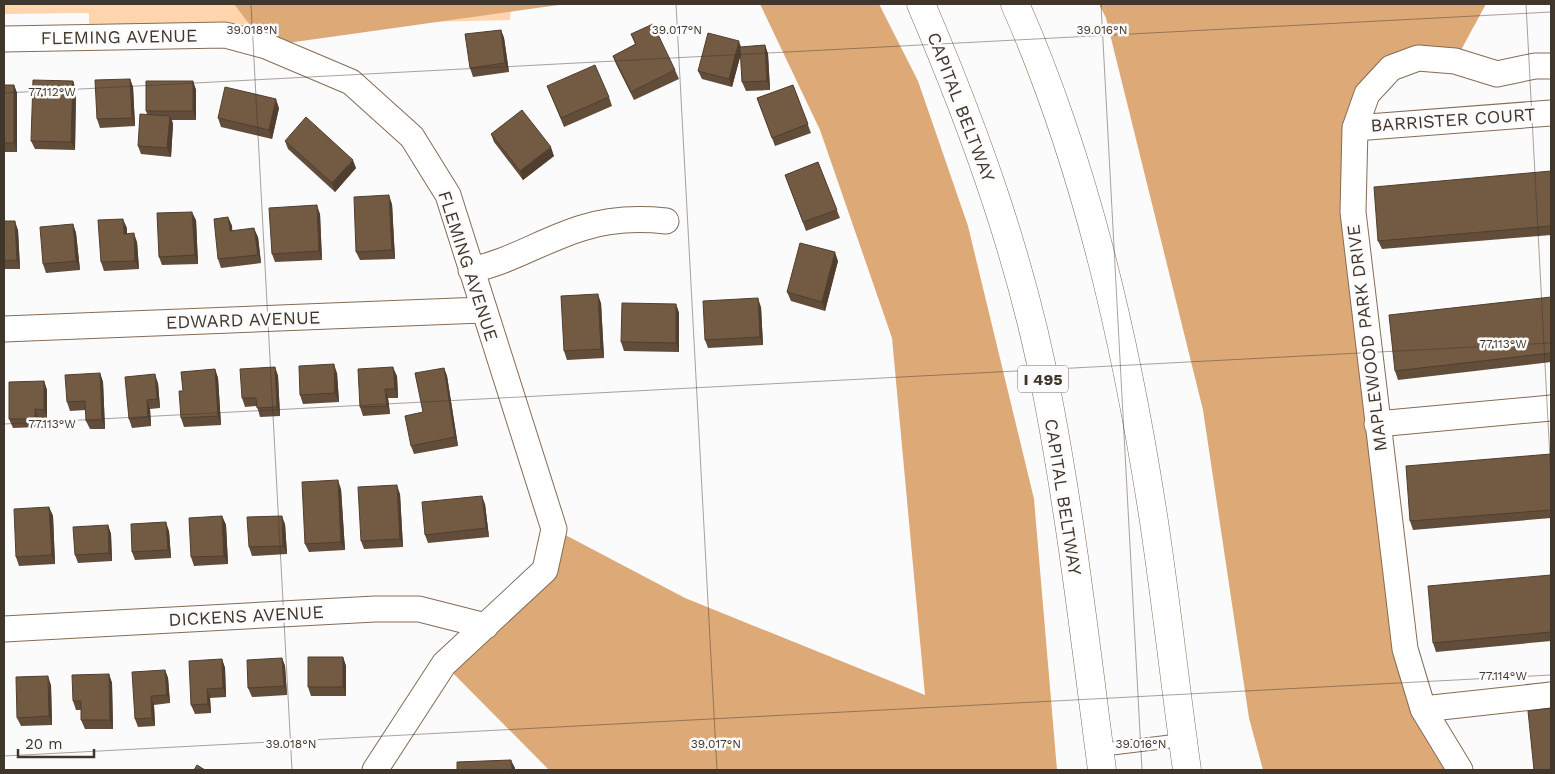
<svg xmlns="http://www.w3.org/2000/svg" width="1555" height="774" font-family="'Work Sans',sans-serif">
<rect width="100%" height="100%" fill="#fbfbfb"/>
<path fill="#ffd5ae" d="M 4,4 L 511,4 L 510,20 L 89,30 L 89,13 L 4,14 Z"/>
<path fill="#dda977" d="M 234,4 L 566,4 L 266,46 Z
M 760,4 L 879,4 L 918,81 L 968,226 L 1034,499 L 1057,770 L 549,770 L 444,664 L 545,570 L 554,529 L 685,598 L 925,695 L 892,338 L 820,130 Z
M 1099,4 L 1486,4 L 1455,61 L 1391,68 L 1355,128 L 1405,649 L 1460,770 L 1263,770 L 1249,718 L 1203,410 L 1106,18 Z"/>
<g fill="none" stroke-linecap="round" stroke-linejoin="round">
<defs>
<path id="service" d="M 1100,750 L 1182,740"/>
<path id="minor" d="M 4,39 L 225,35 L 266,46 L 351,82 L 412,137 L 448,195 L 554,529 L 545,570 L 444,664 L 375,770
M 1355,128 L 1551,113
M 471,270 C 510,262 543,240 582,228 C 610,219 637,218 666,221
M 4,329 L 482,310
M 1377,424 L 1551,408
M 4,629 L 375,609 L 419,609 L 486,626
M 1423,709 L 1551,695
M 1460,770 L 1423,709 L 1405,649 L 1353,212 L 1355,128 L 1367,94 L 1391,68 L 1418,58 L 1455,61 L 1497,74 L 1535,66 L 1551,66"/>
<path id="motorway" d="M 921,4 C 976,133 1024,266 1049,404 C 1072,525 1086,648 1102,770
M 1015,4 C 1086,165 1126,341 1153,515 C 1166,600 1175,685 1187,770"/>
</defs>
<use href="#service" stroke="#856c55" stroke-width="14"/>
<use href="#minor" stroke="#856c55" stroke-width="27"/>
<use href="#motorway" stroke="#856c55" stroke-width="29"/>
<use href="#service" stroke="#fff" stroke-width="12"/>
<use href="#minor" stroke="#fff" stroke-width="25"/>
<use href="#motorway" stroke="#fff" stroke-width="28"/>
</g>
<path fill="#624d3a" d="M 501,30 L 504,38 L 509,72 L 473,77 L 470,68 Z
M 631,34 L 675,70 L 679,79 L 634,100 L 616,64 L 613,56 L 635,44 Z
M 765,45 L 768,54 L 770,90 L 746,91 L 742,82 L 741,53 L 732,87 L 702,79 L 698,71 L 741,47 Z
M 130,79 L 133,87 L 135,126 L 100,128 L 97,119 Z
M 73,81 L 76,90 L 75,150 L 35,149 L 31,141 Z
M 193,81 L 196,90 L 196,120 L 172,120 L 173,124 L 171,157 L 141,154 L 138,146 L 147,114 L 146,111 Z
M 4,85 L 14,85 L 17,93 L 17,152 L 4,152 Z
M 793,85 L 811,133 L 775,146 L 757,98 Z
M 547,86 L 609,97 L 612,106 L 564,127 Z
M 279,108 L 272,139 L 221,127 L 218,118 Z
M 491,134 L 554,156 L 523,180 L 494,142 Z
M 285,141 L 356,168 L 335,192 L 288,149 Z
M 818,162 L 840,218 L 806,231 L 785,175 Z
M 1551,171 L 1551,235 L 1382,249 L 1378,241 Z
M 392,204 L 395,259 L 360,260 L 356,252 Z
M 320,214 L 322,260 L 275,262 L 272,254 Z
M 228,217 L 232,226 L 232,231 L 258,237 L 261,263 L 221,268 L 218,259 Z
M 196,220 L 198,264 L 162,265 L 159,257 Z
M 4,221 L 18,230 L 20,269 L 4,269 Z
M 73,224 L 76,233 L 80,270 L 46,273 L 43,264 Z
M 127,228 L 127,234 L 137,242 L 139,269 L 104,271 L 101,262 Z
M 838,261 L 825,311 L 791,301 L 787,292 Z
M 1551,297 L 1551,362 L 1398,380 L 1395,371 Z
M 601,303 L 604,358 L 567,360 L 564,351 Z
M 676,304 L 679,313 L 679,352 L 624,351 L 621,342 Z
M 761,307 L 763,345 L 708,348 L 705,340 Z
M 275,367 L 278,376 L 280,416 L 260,417 L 257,406 L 245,407 L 242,398 Z
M 444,368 L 447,376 L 458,446 L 414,454 L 411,446 Z
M 215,369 L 218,378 L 221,425 L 184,427 L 181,418 L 183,391 Z
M 100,373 L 103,382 L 105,429 L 90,429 L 86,421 L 86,410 L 70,411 L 67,402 Z
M 337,373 L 339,402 L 303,404 L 300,395 Z
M 397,376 L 398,398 L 388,398 L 390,414 L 363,416 L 360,407 Z
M 44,381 L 47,390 L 47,418 L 38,418 L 38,427 L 13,428 L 9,419 Z
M 158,383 L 160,408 L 150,409 L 151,426 L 132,428 L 129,419 Z
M 1551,454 L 1551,518 L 1413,530 L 1410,521 Z
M 341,489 L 345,550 L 309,552 L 305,544 Z
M 400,494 L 403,547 L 364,549 L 361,541 Z
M 485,504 L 489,537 L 428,543 L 425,535 Z
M 49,507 L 53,516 L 55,564 L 19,566 L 16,557 Z
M 222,516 L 226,525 L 228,564 L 194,566 L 191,557 Z
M 285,524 L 287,554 L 252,556 L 249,547 Z
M 108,525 L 111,534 L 112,561 L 78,563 L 75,555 Z
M 169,531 L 171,558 L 135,560 L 132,552 Z
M 1551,575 L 1551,641 L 1436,652 L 1433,643 Z
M 343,657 L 346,666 L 346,696 L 311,696 L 308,687 Z
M 282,658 L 285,666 L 287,695 L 252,697 L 248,688 Z
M 222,659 L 225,668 L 226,697 L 210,698 L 211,713 L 195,714 L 191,705 Z
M 165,670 L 168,678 L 170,703 L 154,705 L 155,726 L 138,727 L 135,719 Z
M 109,674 L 112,683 L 113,729 L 85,729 L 81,720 L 81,710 L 76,710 L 73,701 Z
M 51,685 L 52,725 L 21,726 L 17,718 Z"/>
<path fill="#503f2f" d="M 501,30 L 504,38 L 509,72 L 505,63 Z
M 739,41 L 742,50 L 732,87 L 729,79 Z
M 765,45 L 768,54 L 770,90 L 767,81 Z
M 130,79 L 133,87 L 135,126 L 132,118 Z
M 73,81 L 76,90 L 75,150 L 71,142 Z
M 193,81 L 196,90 L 196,120 L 193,111 Z
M 14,85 L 17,93 L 17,152 L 14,143 Z
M 276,99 L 279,108 L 272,139 L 269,130 Z
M 170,116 L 173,124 L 171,157 L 167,148 Z
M 551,147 L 554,156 L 523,180 L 520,171 Z
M 353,160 L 356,168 L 335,192 L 332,183 Z
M 389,195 L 392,204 L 395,259 L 392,250 Z
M 317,205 L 320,214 L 322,260 L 319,251 Z
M 192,212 L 196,220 L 198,264 L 195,255 Z
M 228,217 L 232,226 L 233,240 L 230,231 Z
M 123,219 L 127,228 L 127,242 L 124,234 Z
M 15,221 L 18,230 L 20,269 L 17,260 Z
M 73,224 L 76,233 L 80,270 L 76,261 Z
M 254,228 L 258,237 L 261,263 L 258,255 Z
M 134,233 L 137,242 L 139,269 L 135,261 Z
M 835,252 L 838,261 L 825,311 L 822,302 Z
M 598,294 L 601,303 L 604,358 L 601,349 Z
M 758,298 L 761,307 L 763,345 L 760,337 Z
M 676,304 L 679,313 L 679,352 L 676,343 Z
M 334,364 L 337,373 L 339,402 L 335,393 Z
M 275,367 L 278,376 L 280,416 L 277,407 Z
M 393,367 L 397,376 L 398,398 L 395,389 Z
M 444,368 L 447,376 L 458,446 L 455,437 Z
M 215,369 L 218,378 L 221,425 L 218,416 Z
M 100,373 L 103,382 L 105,429 L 102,420 Z
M 155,374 L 158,383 L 160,408 L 157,399 Z
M 44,381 L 47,390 L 47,418 L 44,410 Z
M 385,389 L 388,398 L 390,414 L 387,406 Z
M 147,400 L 150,409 L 151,426 L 148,417 Z
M 35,409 L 38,418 L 38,427 L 35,419 Z
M 338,480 L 341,489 L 345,550 L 341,542 Z
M 397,485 L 400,494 L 403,547 L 400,539 Z
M 482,496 L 485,504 L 489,537 L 486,528 Z
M 49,507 L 53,516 L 55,564 L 52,555 Z
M 222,516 L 226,525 L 228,564 L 224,556 Z
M 282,516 L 285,524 L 287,554 L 283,546 Z
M 166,522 L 169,531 L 171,558 L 168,550 Z
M 108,525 L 111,534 L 112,561 L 109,553 Z
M 343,657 L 346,666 L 346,696 L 343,687 Z
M 282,658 L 285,666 L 287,695 L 284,686 Z
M 222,659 L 225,668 L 226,697 L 223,688 Z
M 165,670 L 168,678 L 170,703 L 167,695 Z
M 109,674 L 112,683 L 113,729 L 110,720 Z
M 48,676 L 51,685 L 52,725 L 49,716 Z
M 207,689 L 210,698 L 211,713 L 208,704 Z
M 151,696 L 154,705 L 155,726 L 152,718 Z
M 511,760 L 515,768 L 515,770 L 512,770 Z"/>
<path fill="#725a43" stroke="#503f2f" d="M 653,24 L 675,70 L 631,92 L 613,56 L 636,44 L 631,34 Z
M 501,30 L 505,63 L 470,68 L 465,34 Z
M 708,33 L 739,41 L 729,79 L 698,71 Z
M 765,45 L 767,81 L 742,82 L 740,47 Z
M 595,65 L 609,97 L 561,118 L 547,86 Z
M 130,79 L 132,118 L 97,119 L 95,80 Z
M 33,80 L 73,81 L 71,142 L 31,141 Z
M 146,81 L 193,81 L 193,111 L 146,111 Z
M 4,85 L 14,85 L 14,143 L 4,143 Z
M 793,85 L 808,124 L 772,138 L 757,98 Z
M 225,87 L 276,99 L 269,130 L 218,118 Z
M 522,110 L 551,147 L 520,171 L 491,134 Z
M 140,114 L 170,116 L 167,148 L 138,146 Z
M 306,117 L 353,160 L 332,183 L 285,141 Z
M 818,162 L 837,210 L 803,222 L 785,175 Z
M 1551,171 L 1551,226 L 1378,241 L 1374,187 Z
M 389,195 L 392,250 L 356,252 L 354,197 Z
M 317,205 L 319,251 L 272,254 L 269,208 Z
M 192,212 L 195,255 L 159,257 L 157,213 Z
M 228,217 L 230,231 L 254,228 L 258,255 L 218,259 L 214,219 Z
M 123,219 L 124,234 L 134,233 L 135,261 L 101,262 L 98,220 Z
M 4,221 L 15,221 L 17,260 L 4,261 Z
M 73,224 L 76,261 L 43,264 L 40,227 Z
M 800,243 L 835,252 L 822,302 L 787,292 Z
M 598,294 L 601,349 L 564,351 L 561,296 Z
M 1551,297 L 1551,353 L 1395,371 L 1389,315 Z
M 758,298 L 760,337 L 705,340 L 703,301 Z
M 622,303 L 676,304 L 676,343 L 621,342 Z
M 334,364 L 335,393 L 300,395 L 299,366 Z
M 275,367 L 277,407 L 257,408 L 256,398 L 242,398 L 240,369 Z
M 393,367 L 395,389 L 385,389 L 387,406 L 360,407 L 358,369 Z
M 444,368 L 455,437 L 411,446 L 405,416 L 423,412 L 415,373 Z
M 215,369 L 218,416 L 181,418 L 179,391 L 183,391 L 181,372 Z
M 100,373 L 102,420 L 86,421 L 85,401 L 67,402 L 65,375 Z
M 155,374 L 157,399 L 147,400 L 148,417 L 129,419 L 125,377 Z
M 44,381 L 44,410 L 35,409 L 35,419 L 9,419 L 9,382 Z
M 1551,454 L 1551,510 L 1410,521 L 1406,466 Z
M 338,480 L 341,542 L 305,544 L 302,482 Z
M 397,485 L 400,539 L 361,541 L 358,487 Z
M 482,496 L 486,528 L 425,535 L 422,502 Z
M 49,507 L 52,555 L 16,557 L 14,509 Z
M 222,516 L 224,556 L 191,557 L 189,518 Z
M 282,516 L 283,546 L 249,547 L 247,517 Z
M 166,522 L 168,550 L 132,552 L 131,524 Z
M 108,525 L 109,553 L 75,555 L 73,527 Z
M 1551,575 L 1551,632 L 1433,643 L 1428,586 Z
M 308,657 L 343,657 L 343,687 L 308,687 Z
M 282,658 L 284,686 L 248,688 L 247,660 Z
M 222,659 L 223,688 L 207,689 L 208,704 L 191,705 L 189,661 Z
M 165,670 L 167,695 L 151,696 L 152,718 L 135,719 L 132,672 Z
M 109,674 L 110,720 L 81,720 L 81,701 L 73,701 L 72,675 Z
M 48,676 L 49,716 L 17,718 L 16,677 Z
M 1551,708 L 1551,770 L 1534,770 L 1528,711 Z
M 511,760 L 512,770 L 457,770 L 457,762 Z
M 197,765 L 205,770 L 194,770 Z"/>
<path fill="none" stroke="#41362b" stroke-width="1" stroke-opacity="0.45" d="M 251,4 L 292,770M 676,4 L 717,770M 1101,4 L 1142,770M 1526,4 L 1551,478M 4,93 L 1551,12M 4,424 L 1551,343M 4,756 L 1551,675"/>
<g text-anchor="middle" stroke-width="5" stroke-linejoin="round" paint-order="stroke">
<rect fill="#fbfbfb" stroke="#797169" stroke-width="1" x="1018" y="365.5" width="50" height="27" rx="4"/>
<g font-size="16" font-weight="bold" fill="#41362b">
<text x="1043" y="385">I 495</text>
</g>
<g font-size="18" fill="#41362b" stroke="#fbfbfb">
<text transform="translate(119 37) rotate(-1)" y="6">FLEMING AVENUE</text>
<text transform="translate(961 107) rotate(69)" y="6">CAPITAL BELTWAY</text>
<text transform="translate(1453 120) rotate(-4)" y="6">BARRISTER COURT</text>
<text transform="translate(468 266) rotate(72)" y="6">FLEMING AVENUE</text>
<text transform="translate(243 320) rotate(-2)" y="6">EDWARD AVENUE</text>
<text transform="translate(1367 338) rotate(-97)" y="6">MAPLEWOOD PARK DRIVE</text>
<text transform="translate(1063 497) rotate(81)" y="6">CAPITAL BELTWAY</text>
<text transform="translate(246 616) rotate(-3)" y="6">DICKENS AVENUE</text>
</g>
</g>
<g font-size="12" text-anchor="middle" fill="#41362b" stroke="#fbfbfb" stroke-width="5" stroke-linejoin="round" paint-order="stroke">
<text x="252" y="34">39.018°N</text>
<text x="677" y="34">39.017°N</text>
<text x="1102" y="34">39.016°N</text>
<text x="52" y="96">77.112°W</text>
<text x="1503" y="348">77.113°W</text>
<text x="52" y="428">77.113°W</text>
<text x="1503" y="680">77.114°W</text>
<text x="291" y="748">39.018°N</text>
<text x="716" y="748">39.017°N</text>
<text x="1141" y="748">39.016°N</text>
</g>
<rect width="1555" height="774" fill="none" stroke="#41362b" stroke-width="10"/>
<path d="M18 749v8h76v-8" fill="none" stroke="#41362b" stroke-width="2.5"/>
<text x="25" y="749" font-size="15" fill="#41362b" stroke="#fbfbfb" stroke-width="4" paint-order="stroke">20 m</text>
</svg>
